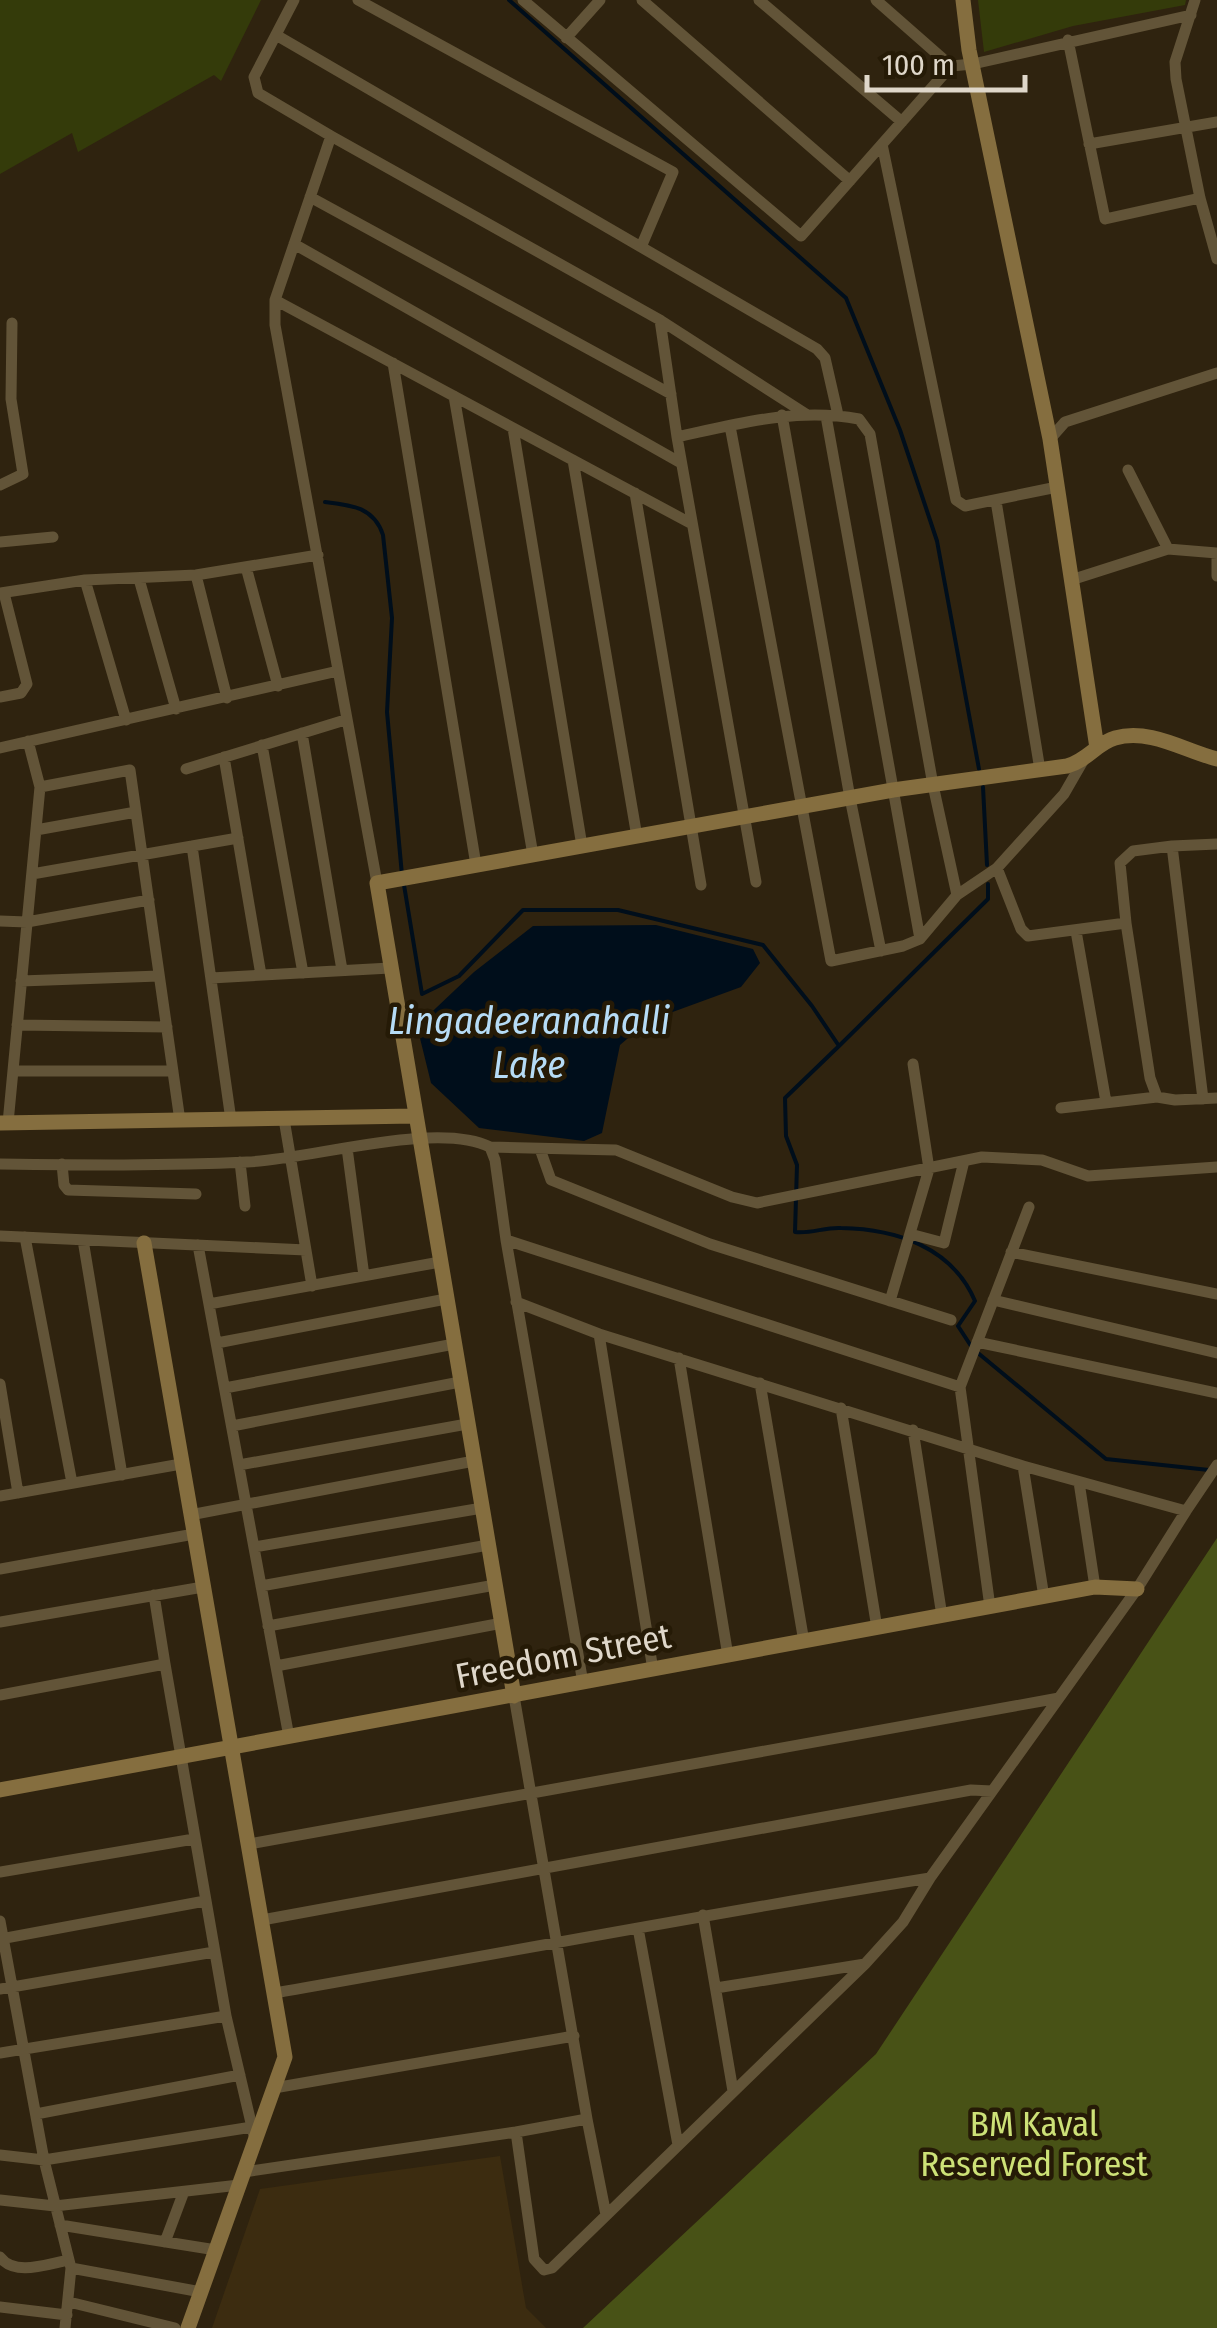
<svg xmlns="http://www.w3.org/2000/svg" width="1217" height="2328" font-family="'Fira Sans Condensed',sans-serif">
<rect width="100%" height="100%" fill="#2f230f"/>
<path fill="#3c2c10" d="M 500,2156 L 526,2308 L 546,2328 L 212,2328 L 260,2189 Z"/>
<path fill="#343b0a" d="M 0,0 L 261,0 L 221,81 L 214,75 L 78,152 L 72,133 L 0,174 Z
M 978,0 L 1186,0 L 1185,5 L 1073,26 L 984,52 Z"/>
<path fill="#485216" d="M 1217,1538 L 1217,2328 L 583,2328 L 876,2054 Z"/>
<path fill="#000e1b" d="M 656,925 L 753,949 L 760,963 L 741,987 L 648,1021 L 620,1045 L 602,1133 L 584,1141 L 479,1128 L 431,1083 L 417,1026 L 474,972 L 533,926 Z"/>
<g fill="none" stroke-linecap="round" stroke-linejoin="round">
<path stroke="#000e1b" stroke-width="4" d="M 509,0 L 846,298 L 900,430 L 937,541 L 979,769
M 325,502 C 351,505 374,507 383,535 L 392,618 L 387,712 L 402,875
M 983,787 L 987,865
M 404,885 L 422,994 L 459,976 L 523,910 L 618,910 L 763,945 L 812,1006 L 839,1046 L 785,1098 L 786,1136 L 797,1165 L 795,1232 C 811,1234 825,1227 841,1228 C 896,1229 952,1247 975,1301 L 958,1326 L 971,1346
M 839,1046 L 988,899 L 988,884
M 978,1353 L 1106,1459 L 1209,1470"/>
<path stroke="#625438" stroke-width="11" d="M 294,0 L 254,77 L 258,93 L 331,136 L 275,300 L 275,325 L 377,883
M 523,0 L 801,236 L 951,66 L 973,64 L 1191,15
M 642,0 L 850,181
M 759,0 L 902,122
M 876,0 L 951,66
M 1195,0 L 1175,62 L 1176,79 L 1200,198 L 1217,259
M 276,35 L 641,247 L 673,172 L 358,0
M 566,38 L 600,0
M 1068,40 L 1105,219 L 1200,198
M 331,136 L 660,320 L 806,414
M 882,144 L 956,500 L 965,506 L 1057,487
M 1089,144 L 1217,122
M 310,197 L 671,394
M 294,244 L 681,463
M 641,247 L 817,349 L 825,358 L 838,415
M 275,300 L 692,524
M 660,320 L 677,437 L 756,882
M 393,363 L 476,865
M 454,396 L 533,855
M 782,415 L 850,798 L 881,951
M 826,416 L 920,939
M 513,428 L 582,846
M 677,437 C 737,424 797,407 859,419 L 870,434 L 933,785 L 957,895 L 920,939 L 903,946 L 831,961 L 730,426
M 1050,439 L 1065,422 L 1217,373
M 573,460 L 637,837
M 1128,470 L 1168,549
M 0,485 L 23,474 L 11,399 L 12,323
M 635,493 L 701,885
M 996,501 L 1040,770
M 0,542 L 53,537
M 1217,553 L 1217,576
M 246,567 L 278,686
M 196,575 L 227,698
M 139,579 L 176,709
M 85,580 L 126,720
M 1071,580 L 1168,549 L 1217,553
M 0,593 L 85,580 L 196,575 L 318,555
M 0,697 L 21,693 L 27,684 L 4,593
M 302,733 L 342,970
M 262,745 L 303,973
M 0,748 L 338,671
M 224,757 L 261,975
M 186,769 L 345,720
M 40,787 L 130,770 L 180,1121
M 36,830 L 136,812
M 192,846 L 231,1120
M 1172,846 L 1217,844
M 997,868 L 1021,929 L 1028,936 L 1126,923 L 1150,1078 L 1157,1097 L 1175,1100 L 1217,1098
M 32,874 L 238,838
M 957,895 L 997,868 L 1064,794 L 1083,761
M 0,921 L 27,922 L 149,900
M 1126,923 L 1120,863 L 1133,851 L 1172,846 L 1203,1099
M 1076,931 L 1106,1102
M 211,978 L 390,968
M 21,981 L 159,976
M 17,1025 L 167,1027
M 13,1071 L 173,1071
M 1061,1108 L 1157,1097
M 284,1119 L 312,1286
M 8,1123 L 40,787 L 28,741
M 490,1147 L 616,1150 L 732,1197 L 757,1203 L 982,1157 L 1042,1160 L 1088,1176 L 1217,1167
M 347,1148 L 364,1276
M 540,1149 L 551,1180 L 710,1244 L 951,1320
M 240,1162 L 245,1206
M 0,1164 C 82,1165 165,1166 247,1162 C 309,1160 437,1120 490,1147 L 495,1160 L 506,1240 L 583,1683
M 62,1164 L 64,1185 L 68,1190 L 196,1194
M 910,1234 L 944,1243 L 964,1161
M 0,1236 L 306,1250
M 25,1237 L 72,1483
M 83,1240 L 122,1475
M 506,1240 L 960,1387 L 990,1607
M 198,1245 L 289,1737
M 1011,1252 L 1217,1294
M 993,1300 L 1217,1353
M 890,1301 L 929,1169 L 913,1064
M 516,1302 L 599,1334 L 653,1670
M 209,1304 L 440,1262
M 599,1334 L 1023,1466 L 1044,1597
M 977,1342 L 1217,1393
M 217,1343 L 446,1299
M 679,1358 L 728,1656
M 760,1383 L 804,1642
M 0,1384 L 18,1493
M 960,1387 L 1029,1207
M 225,1388 L 454,1344
M 841,1408 L 877,1628
M 232,1426 L 460,1382
M 913,1430 L 942,1616
M 239,1465 L 467,1424
M 1079,1482 L 1095,1587
M 0,1496 L 181,1464
M 1186,1511 L 1217,1465
M 190,1515 L 474,1461
M 254,1547 L 482,1508
M 0,1569 L 194,1534
M 261,1586 L 488,1545
M 154,1595 L 165,1664
M 0,1622 L 203,1587
M 268,1626 L 495,1585
M 276,1666 L 502,1623
M 0,1695 L 165,1664 L 226,2016
M 514,1696 L 587,2119 L 516,2132
M 249,1844 L 1059,1698
M 0,1872 L 194,1839
M 703,1915 L 733,2091
M 262,1920 L 971,1790 L 992,1791
M 0,1921 L 44,2160 L 71,2268 L 65,2328
M 638,1928 L 678,2145
M 0,1939 L 205,1901
M 716,1988 L 865,1964
M 0,1989 L 214,1952
M 275,1993 C 493,1955 711,1913 930,1878
M 0,2053 L 226,2016 L 255,2140
M 274,2088 L 574,2036
M 36,2114 L 240,2075
M 587,2119 L 606,2215
M 0,2155 L 44,2160 L 252,2127
M 244,2172 L 516,2132 L 534,2259 L 544,2270 L 552,2268 L 865,1964 L 903,1922 L 930,1878 L 1137,1589 L 1186,1511 L 1023,1466
M 0,2200 L 55,2206 L 239,2185
M 60,2225 L 216,2250
M 165,2242 L 183,2194
M 0,2257 C 15,2277 47,2264 69,2260
M 71,2268 L 201,2292
M 69,2302 L 175,2328
M 0,2307 L 67,2315"/>
<path stroke="#856e3f" stroke-width="15" d="M 963,0 L 969,50 L 1050,439 L 1097,748
M 0,1123 L 414,1116
M 144,1243 L 285,2057 L 188,2328
M 514,1696 L 377,883 L 893,790 L 1067,766 C 1088,760 1097,743 1115,738 C 1150,728 1185,751 1217,759
M 0,1790 L 1095,1587 L 1137,1589"/>
</g>
<g text-anchor="middle" stroke-width="9" stroke-linejoin="round" paint-order="stroke">
<g font-size="35" fill="#dfd7ca" stroke="#251a06">
<text transform="translate(563 1656) rotate(-11)" y="12">Freedom Street</text>
</g>
<g font-size="35" fill="#cde177" stroke="#251a06">
<text x="1034" y="2136">BM Kaval<tspan x="1034" dy="40">Reserved Forest</tspan></text>
</g>
<g font-size="38" font-style="italic" fill="#b6dcf6" stroke="#251a06">
<text x="529" y="1034">Lingadeeranahalli<tspan x="529" dy="44">Lake</tspan></text>
</g>
</g>
<path d="M867 75v15h158v-15" fill="none" stroke="#dfd7ca" stroke-width="5"/>
<text x="882" y="75" font-size="30" fill="#dfd7ca" stroke="#251a06" stroke-width="8" paint-order="stroke">100 m</text>
</svg>
